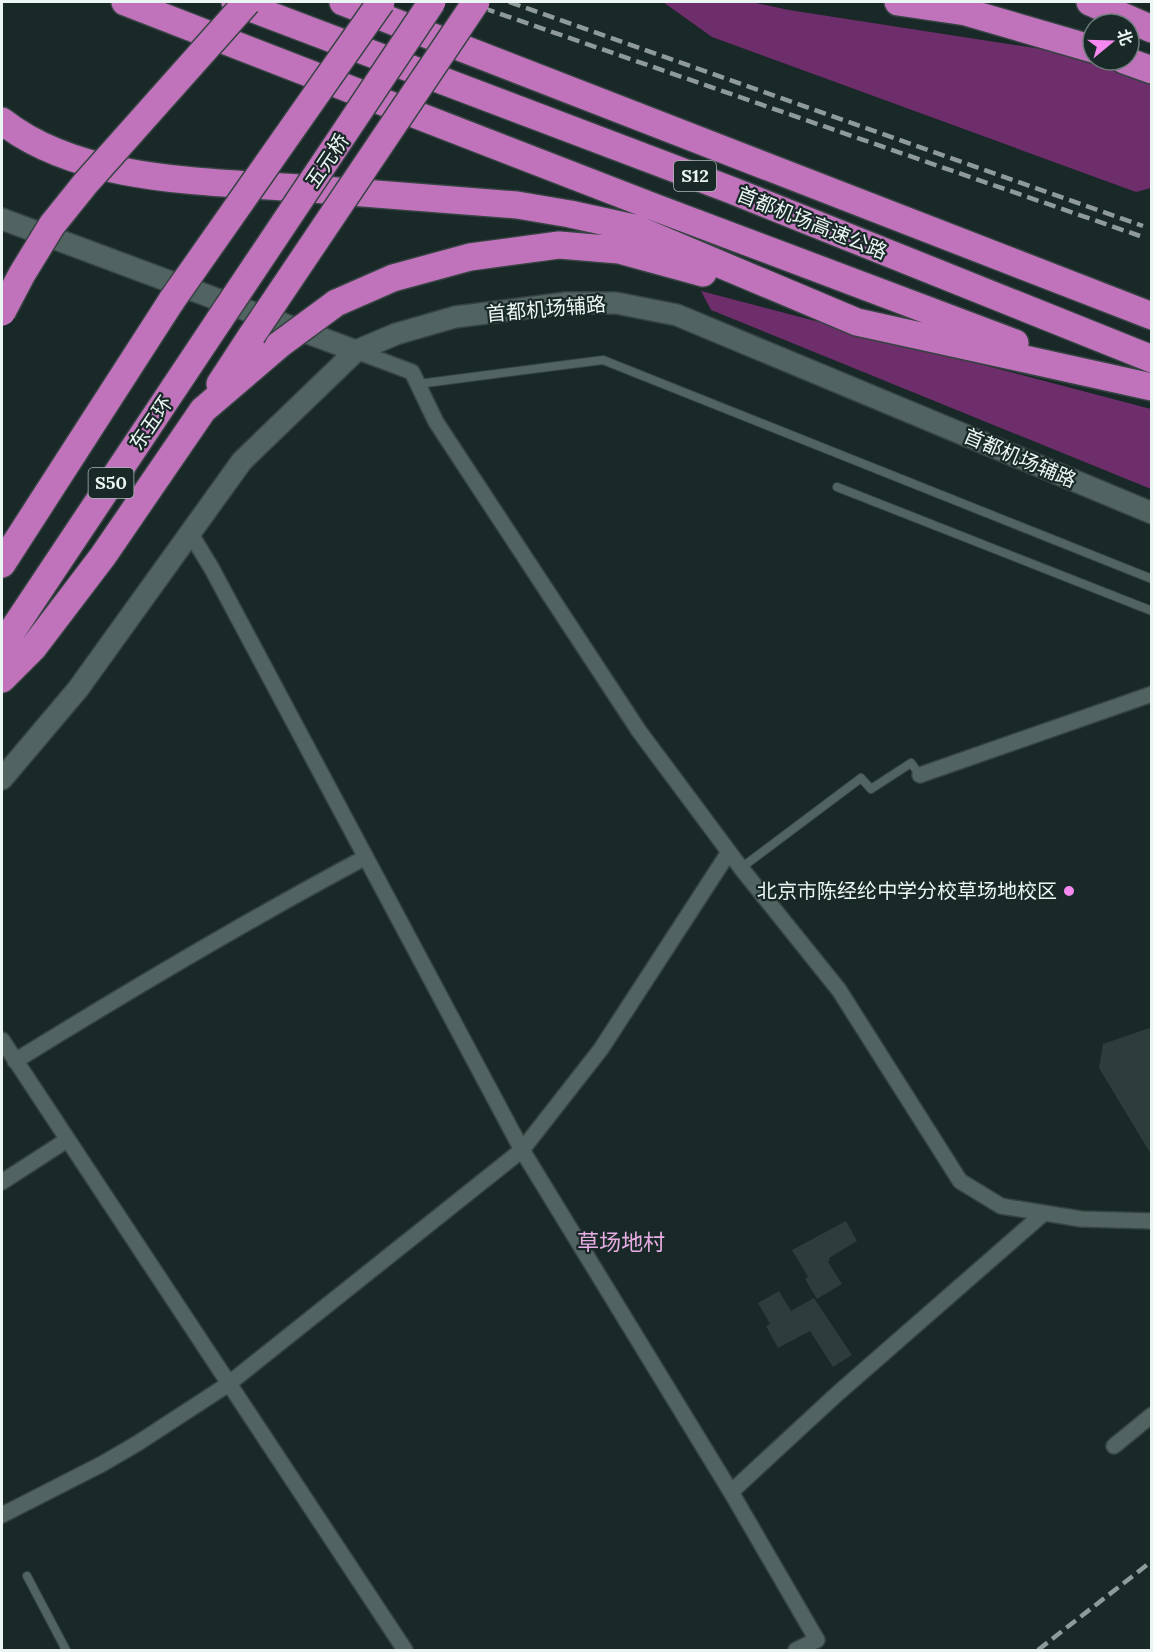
<svg xmlns="http://www.w3.org/2000/svg" width="1153" height="1652" font-family="Lora,'Noto Sans SC',serif">
<rect width="100%" height="100%" fill="#182927"/>
<path fill="#6e2d6b" d="M 663,2 L 751,2 L 789,10 L 1093,57 L 1093,60 L 1110,60 L 1151,66 L 1151,188 L 1136,192 L 712,37 Z
M 701,291 L 1151,409 L 1151,489 L 711,310 Z"/>
<path fill="#2c3d3b" d="M 1152,1027 L 1152,1156 L 1099,1068 L 1103,1044 Z
M 846,1221 L 857,1241 L 829,1258 L 830,1260 L 828,1262 L 842,1284 L 817,1299 L 805,1279 L 808,1277 L 792,1250 Z
M 779,1291 L 791,1311 L 814,1298 L 852,1355 L 833,1367 L 810,1331 L 778,1348 L 766,1326 L 770,1324 L 758,1303 Z"/>
<g fill="none" stroke-linecap="round" stroke-linejoin="round">
<defs>
<path id="lane" d="M 418,384 L 603,360 L 1152,579
M 837,487 L 1152,611
M 741,868 L 861,778 L 871,789 L 911,763 L 920,775
M 27,1576 L 66,1650"/>
<path id="street" d="M 356,351 L 412,372 L 436,422 L 639,731 L 741,868 L 839,990 L 960,1181 L 1001,1206 L 1081,1219 L 1152,1221
M 189,531 L 212,569 L 522,1150 L 731,1492 L 817,1640 L 796,1650
M 920,775 L 1152,694
M 2,1040 L 405,1650
M 15,1061 C 130,990 246,921 366,857
M 2,1182 L 67,1140
M 1114,1446 L 1152,1415
M 731,1492 L 837,1394 L 1044,1213
M 2,1515 L 102,1464 L 138,1443 L 227,1385 L 522,1150 L 601,1049 L 729,852"/>
<path id="secondary" d="M 2,219 L 356,351 L 396,334 L 455,317 L 566,303 L 616,303 L 677,315 L 1152,513
M 2,779 L 78,689 L 242,461 L 356,351"/>
<path id="highway" d="M 125,2 L 654,207 L 1015,343
M 235,2 L 731,190 L 1152,359
M 343,2 L 1152,316
M 898,2 L 966,12 L 1093,49
M 1090,2 L 1152,29
M 1124,60 L 1152,70
M 2,121 C 79,182 204,181 299,188 C 372,194 444,199 517,205 L 570,214 L 634,228 L 857,322 L 1152,387
M 336,303 L 393,278 L 470,257 L 559,245 L 619,250 L 703,273
M 220,384 L 252,335
M 2,564 L 172,300
M 2,646 L 220,319
M 2,679 L 33,648 L 103,556 L 203,410 L 279,345"/>
</defs>
<use href="#lane" stroke="#364342" stroke-width="10"/>
<use href="#street" stroke="#364342" stroke-width="18"/>
<use href="#secondary" stroke="#364342" stroke-width="24"/>
<use href="#highway" stroke="#364342" stroke-width="30"/>
<use href="#lane" stroke="#516461" stroke-width="8"/>
<use href="#street" stroke="#516461" stroke-width="15"/>
<use href="#secondary" stroke="#516461" stroke-width="21"/>
<use href="#highway" stroke="#c073bb" stroke-width="27"/>
<path stroke="#8e9b9a" stroke-width="4.5" stroke-dasharray="12 6" stroke-linecap="butt" d="M 466,2 L 1140,236
M 509,2 L 1143,226
M 1038,1650 L 1152,1561"/>
<defs>
<path id="highway-bridge" d="M 172,300 L 381,2
M 2,312 L 22,274 L 52,225 L 85,184 L 247,2
M 220,319 L 432,2
M 252,335 L 476,2
M 279,345 L 336,303"/>
</defs>
<use href="#highway-bridge" stroke="#364342" stroke-width="30" stroke-linecap="butt"/>
<use href="#highway-bridge" stroke="#c073bb" stroke-width="27"/>
</g>
<circle fill="#f589ef" stroke="#182927" stroke-width="2" cx="1069" cy="891" r="6"/>
<g text-anchor="middle" stroke-width="4.5" stroke-linejoin="round" paint-order="stroke">
<g fill="#182927" stroke="#acb8b6" stroke-width="1.5">
<rect x="674" y="161" width="42" height="30" rx="4.5"/>
<rect x="88.5" y="468" width="45" height="30" rx="4.5"/>
</g>
<g font-size="18" font-weight="bold" fill="#ebf5f4">
<text x="695" y="182">S12</text>
<text x="111" y="489">S50</text>
</g>
<g font-size="20" fill="#ebf5f4" stroke="#182927">
<text transform="translate(327 161) rotate(-56)" y="7">五元桥</text>
<text transform="translate(812 223) rotate(22)" y="7">首都机场高速公路</text>
<text transform="translate(546 309) rotate(-5)" y="7">首都机场辅路</text>
<text transform="translate(151 423) rotate(-56)" y="7">东五环</text>
<text transform="translate(1020 458) rotate(23)" y="7">首都机场辅路</text>
</g>
<g font-size="20" fill="#ebf5f4" stroke="#182927" text-anchor="end">
<text x="1057" y="898">北京市陈经纶中学分校草场地校区</text>
</g>
<g font-size="22" fill="#e8ade4" stroke="#182927">
<text x="621" y="1250">草场地村</text>
</g>
</g>
<rect width="1153" height="1652" fill="none" stroke="#ebf5f4" stroke-width="6"/>
<g transform="translate(1111 42) rotate(71)"><circle r="28" fill="#182927" stroke="#6c7b79" stroke-width="1.5"/>
<path d="M0-4.5L10 22L0 15L-10 22Z" fill="#f589ef"/>
<text y="-9" font-size="16" font-weight="bold" text-anchor="middle" fill="#ebf5f4">北</text>
</g>
</svg>
